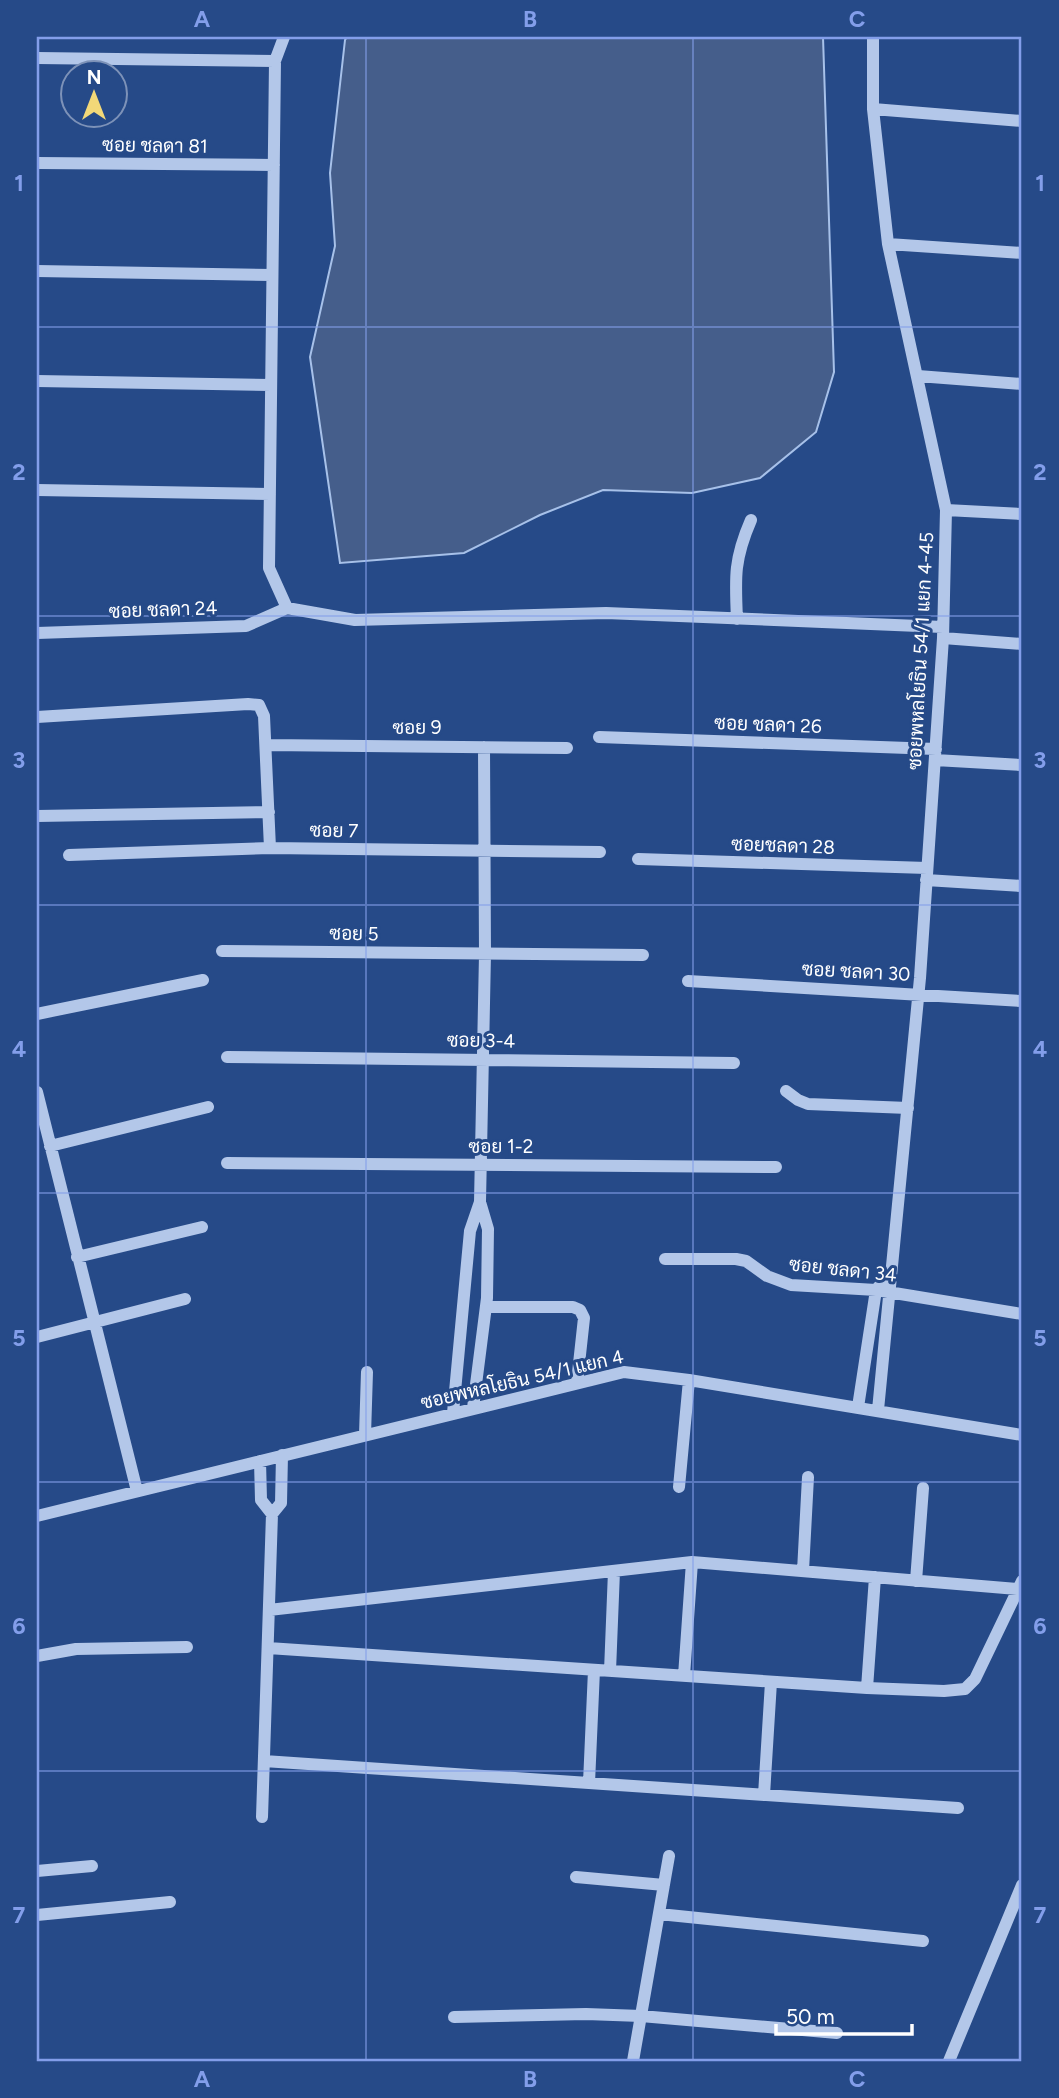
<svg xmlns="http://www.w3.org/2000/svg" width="1059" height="2098" font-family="Figtree,Sarabun,sans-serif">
<rect width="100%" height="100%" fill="#264a88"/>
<path fill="#455e8b" stroke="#a7c1e9" stroke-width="2" d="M 347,37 L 823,37 L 834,372 L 816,432 L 760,478 L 692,493 L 603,490 L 540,515 L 464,553 L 340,563 L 310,357 L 335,246 L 330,173 L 345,40 Z"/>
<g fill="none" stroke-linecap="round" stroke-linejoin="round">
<path stroke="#b3c7e9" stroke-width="12" d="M 284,37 L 275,61 L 269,568 L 287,608
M 873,37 L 873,109 L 888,244 L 946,510 L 943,638 L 920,978 L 878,1410
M 37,58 L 275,61
M 873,109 L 1022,121
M 37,163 L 274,165
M 888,244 L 1022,253
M 37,271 L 272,275
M 918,376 L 1022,384
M 37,381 L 271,385
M 37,490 L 270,494
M 946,510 L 1022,514
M 287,608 L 355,620 L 606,613 L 943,627
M 737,619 C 735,577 734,559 751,520
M 37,633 L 246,626 L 287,608
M 943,638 L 1022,644
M 37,717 L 248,704 L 259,705 L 264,716 L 270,848
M 599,737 L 936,749
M 267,745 L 567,748
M 935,760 L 1022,765
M 37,816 L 269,812
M 69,855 L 270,848 L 600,852
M 638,859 L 927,868
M 926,880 L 1022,886
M 222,951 L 643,955
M 688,981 L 1022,1001
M 37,1014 L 203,980
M 227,1057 L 734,1063
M 786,1091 L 798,1100 L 808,1104 L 908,1108
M 37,1092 L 137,1491
M 50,1146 L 208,1107
M 227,1163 L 776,1167
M 77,1257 L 202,1227
M 665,1259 L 736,1259 L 746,1261 L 767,1276 L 791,1285 L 876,1290 L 1022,1314
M 486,1307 L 573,1307 L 580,1310 L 584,1318 L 577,1382
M 37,1337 L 185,1299
M 858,1407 L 876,1290 L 881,1284
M 473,1408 L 487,1298 L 488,1229 L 480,1202 L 485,954 L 484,747
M 453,1413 L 470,1231 L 480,1202
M 365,1435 L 367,1372
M 260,1461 L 261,1500 L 272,1514
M 679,1487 L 689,1380
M 37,1516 L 624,1372 L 689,1380 L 1022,1435
M 803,1571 L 808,1477
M 916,1581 L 923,1488
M 269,1610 L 692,1562 L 1017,1589
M 268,1648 L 867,1688 L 944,1691 L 965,1689 L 975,1679 L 1022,1581
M 37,1656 L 76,1649 L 187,1647
M 610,1671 L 614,1571
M 684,1676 L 692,1562
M 867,1688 L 875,1577
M 264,1761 L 958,1808
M 589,1783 L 594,1670
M 764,1795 L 771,1682
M 262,1817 L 272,1514 L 281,1503 L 282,1455
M 37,1871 L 92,1866
M 576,1877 L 664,1885
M 659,1914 L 923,1941
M 37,1915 L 170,1902
M 454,2017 L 586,2014 L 641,2016 L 837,2033
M 633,2061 L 669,1856
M 949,2061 L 1022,1885"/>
</g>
<path fill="none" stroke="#839eea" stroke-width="2" stroke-opacity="0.55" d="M 366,37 L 366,2061M 693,37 L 693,2061M 37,327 L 1022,327M 37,616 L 1022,616M 37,905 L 1022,905M 37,1193 L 1022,1193M 37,1482 L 1022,1482M 37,1771 L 1022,1771"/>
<g text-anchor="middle" stroke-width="6" stroke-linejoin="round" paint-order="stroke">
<g font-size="19" fill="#fff" stroke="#264a88">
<text transform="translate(155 145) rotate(1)" y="7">ซอย ชลดา 81</text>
<text transform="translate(163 609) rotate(-2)" y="7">ซอย ชลดา 24</text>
<text transform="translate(920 651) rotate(-87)" y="7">ซอยพหลโยธิน 54/1 แยก 4-45</text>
<text transform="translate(768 724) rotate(2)" y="7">ซอย ชลดา 26</text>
<text x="417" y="734">ซอย 9</text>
<text transform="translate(334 830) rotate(1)" y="7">ซอย 7</text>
<text transform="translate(783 845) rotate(2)" y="7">ซอยชลดา 28</text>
<text transform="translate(354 933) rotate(1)" y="7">ซอย 5</text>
<text transform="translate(856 971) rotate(3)" y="7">ซอย ชลดา 30</text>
<text transform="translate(481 1040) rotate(1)" y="7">ซอย 3-4</text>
<text x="501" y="1153">ซอย 1-2</text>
<text transform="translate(843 1269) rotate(6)" y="7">ซอย ชลดา 34</text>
<text transform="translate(522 1379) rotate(-13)" y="7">ซอยพหลโยธิน 54/1 แยก 4</text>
</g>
</g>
<rect width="1059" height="2098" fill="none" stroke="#264a88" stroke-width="77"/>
<g transform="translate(94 94)"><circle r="33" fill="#264a88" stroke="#7d92b8" stroke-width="2"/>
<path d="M0-5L12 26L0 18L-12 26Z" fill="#f2d878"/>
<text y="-10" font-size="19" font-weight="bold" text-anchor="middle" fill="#ffffff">N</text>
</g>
<path d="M776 2024v10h136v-10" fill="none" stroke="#ffffff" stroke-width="3.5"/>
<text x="786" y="2024" font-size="21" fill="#ffffff" stroke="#264a88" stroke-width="5" paint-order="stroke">50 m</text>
<rect x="38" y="38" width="982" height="2022" fill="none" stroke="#839eea" stroke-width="2.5"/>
<g font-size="23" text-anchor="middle" font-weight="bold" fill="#839eea">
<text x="202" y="27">A</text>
<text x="530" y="27">B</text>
<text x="857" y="27">C</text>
<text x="19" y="191">1</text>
<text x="1040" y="191">1</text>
<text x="19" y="480">2</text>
<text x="1040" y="480">2</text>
<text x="19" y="768">3</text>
<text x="1040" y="768">3</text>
<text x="19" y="1057">4</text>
<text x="1040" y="1057">4</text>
<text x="19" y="1346">5</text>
<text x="1040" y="1346">5</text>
<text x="19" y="1634">6</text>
<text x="1040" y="1634">6</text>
<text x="19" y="1923">7</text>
<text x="1040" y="1923">7</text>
<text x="202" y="2087">A</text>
<text x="530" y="2087">B</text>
<text x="857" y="2087">C</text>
</g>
</svg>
